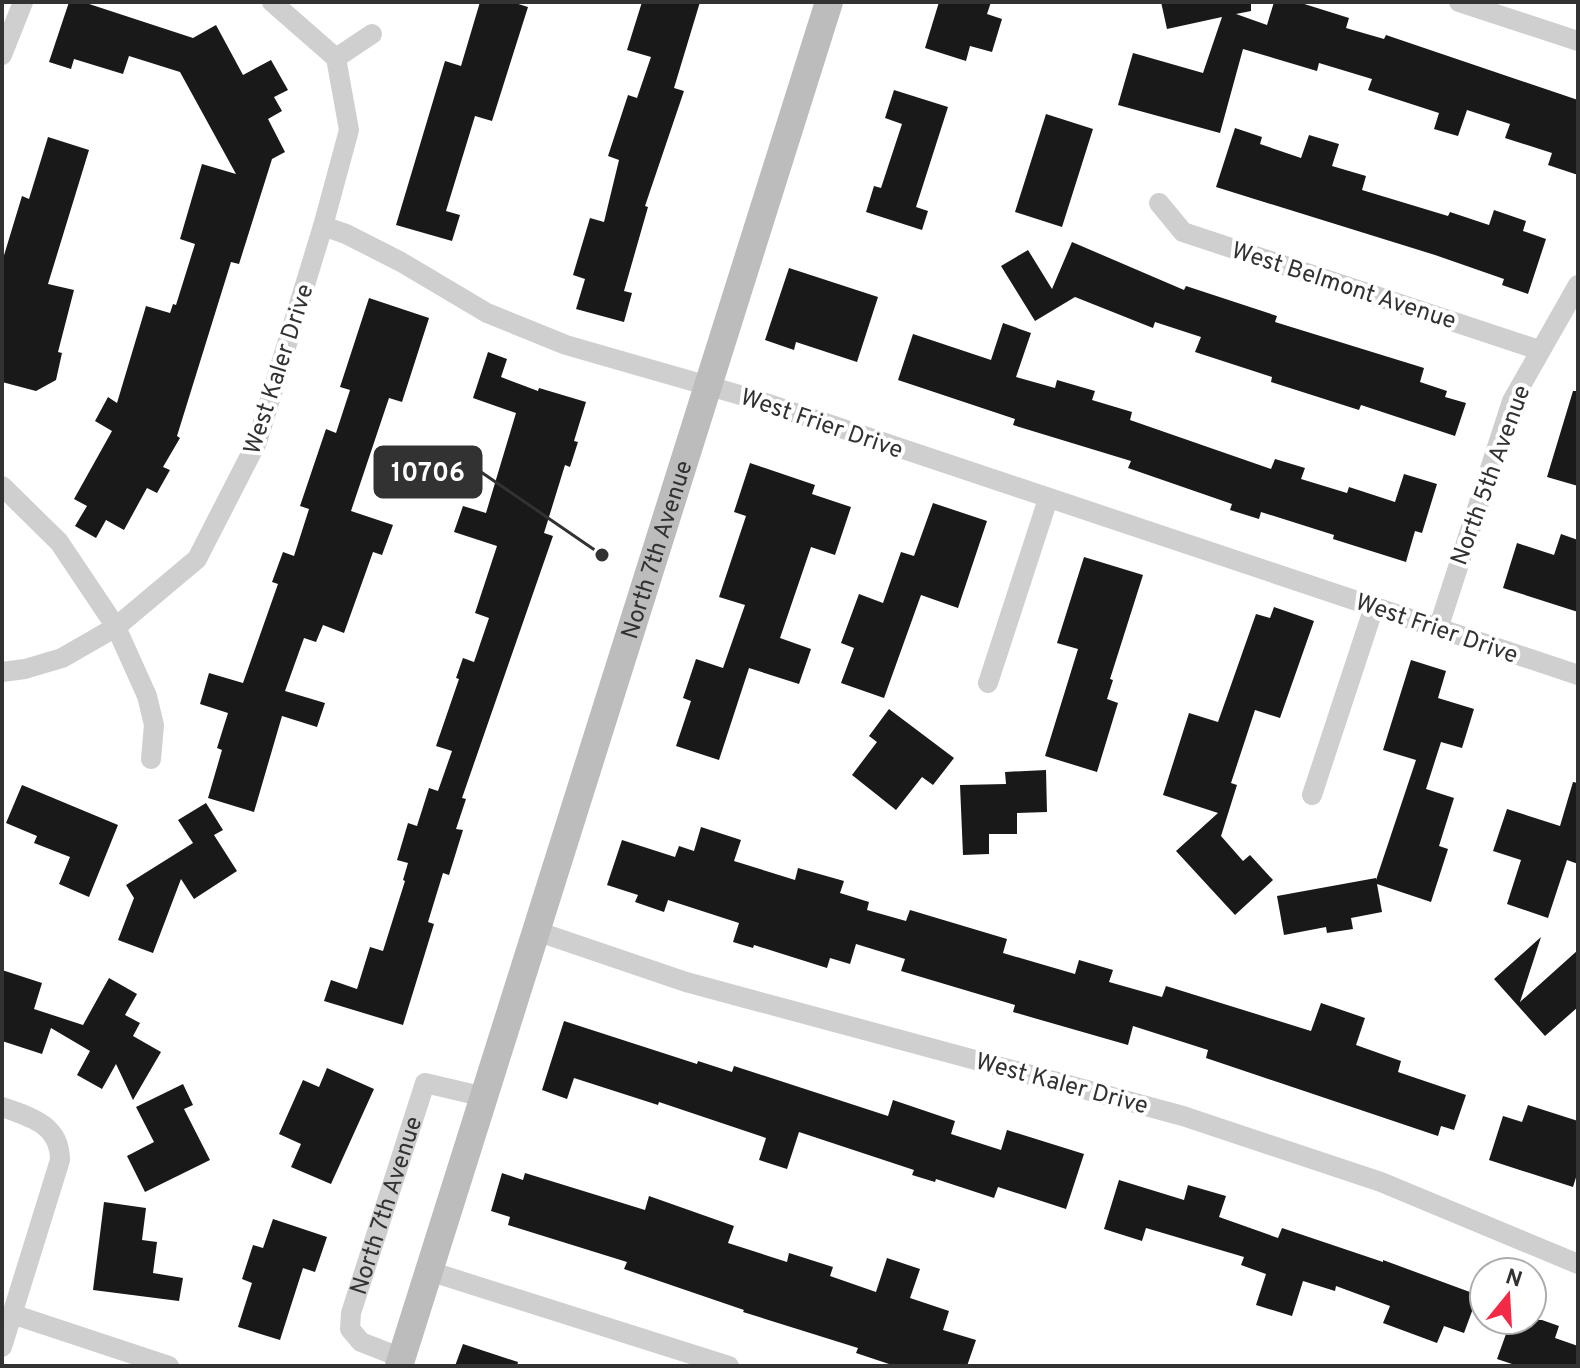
<svg xmlns="http://www.w3.org/2000/svg" width="1580" height="1368" font-family="Overpass,sans-serif">
<rect width="100%" height="100%" fill="#fff"/>
<path fill="#191919" d="M 69,2 L 83,2 L 193,38 L 216,25 L 243,75 L 271,60 L 288,90 L 274,97 L 282,111 L 268,119 L 285,152 L 272,159 L 239,264 L 231,262 L 177,436 L 180,438 L 163,467 L 170,470 L 157,493 L 147,488 L 124,530 L 106,520 L 96,538 L 75,526 L 87,506 L 74,499 L 112,431 L 95,421 L 108,397 L 117,403 L 146,306 L 170,313 L 173,304 L 176,305 L 195,244 L 180,239 L 202,164 L 236,174 L 180,72 L 129,56 L 123,74 L 74,59 L 71,69 L 49,62 Z
M 480,2 L 512,2 L 528,7 L 492,121 L 475,116 L 446,211 L 460,215 L 452,241 L 396,225 L 445,61 L 461,66 Z
M 642,2 L 700,2 L 674,88 L 684,91 L 645,206 L 648,207 L 624,291 L 632,293 L 624,322 L 576,309 L 585,279 L 573,275 L 590,218 L 604,222 L 619,160 L 608,156 L 628,95 L 637,98 L 651,57 L 627,50 Z
M 939,2 L 991,2 L 987,14 L 1002,19 L 992,52 L 970,46 L 966,61 L 925,48 Z
M 1161,2 L 1251,2 L 1251,11 L 1236,14 L 1267,25 L 1274,2 L 1298,2 L 1349,18 L 1346,28 L 1384,39 L 1386,35 L 1578,100 L 1578,175 L 1548,165 L 1552,153 L 1505,138 L 1510,124 L 1467,110 L 1458,136 L 1434,129 L 1439,113 L 1368,90 L 1372,79 L 1319,63 L 1317,71 L 1243,49 L 1220,133 L 1118,105 L 1133,53 L 1203,73 L 1222,17 L 1167,29 Z
M 894,90 L 948,107 L 916,207 L 928,211 L 922,230 L 866,212 L 874,186 L 881,188 L 902,124 L 885,118 Z
M 1046,114 L 1093,129 L 1062,227 L 1015,212 Z
M 1235,128 L 1262,137 L 1260,144 L 1301,158 L 1309,135 L 1339,144 L 1332,166 L 1366,176 L 1362,190 L 1448,216 L 1450,212 L 1489,225 L 1494,210 L 1526,221 L 1523,231 L 1546,239 L 1528,294 L 1502,285 L 1504,279 L 1435,255 L 1216,187 Z
M 48,137 L 89,150 L 48,284 L 74,290 L 58,352 L 62,353 L 56,380 L 36,391 L 2,382 L 2,262 L 22,196 L 29,199 Z
M 1072,242 L 1184,290 L 1186,286 L 1277,316 L 1275,322 L 1424,368 L 1420,382 L 1447,391 L 1445,397 L 1466,403 L 1455,436 L 1361,405 L 1359,410 L 1271,382 L 1272,377 L 1195,352 L 1201,337 L 1155,322 L 1153,328 L 1075,297 L 1035,321 L 1001,266 L 1028,250 L 1052,289 Z
M 789,268 L 878,297 L 857,362 L 796,342 L 794,350 L 765,340 Z
M 369,298 L 429,318 L 402,402 L 389,398 L 351,511 L 393,525 L 382,555 L 373,552 L 344,633 L 323,625 L 316,642 L 304,638 L 285,691 L 325,703 L 317,727 L 282,716 L 254,812 L 208,798 L 222,750 L 217,748 L 228,713 L 200,704 L 209,673 L 243,683 L 278,584 L 272,582 L 283,552 L 294,556 L 309,509 L 300,506 L 326,429 L 336,433 L 350,390 L 340,387 Z
M 1003,323 L 1031,333 L 1016,377 L 1055,388 L 1057,380 L 1095,391 L 1092,400 L 1132,412 L 1130,420 L 1271,469 L 1275,459 L 1305,468 L 1301,479 L 1347,493 L 1349,487 L 1395,502 L 1404,474 L 1437,484 L 1422,533 L 1415,531 L 1406,562 L 1333,539 L 1334,535 L 1261,512 L 1259,519 L 1230,510 L 1232,504 L 1128,468 L 1131,461 L 1013,425 L 1015,419 L 898,380 L 913,334 L 991,360 Z
M 488,352 L 507,359 L 501,377 L 538,391 L 539,388 L 586,402 L 574,441 L 578,442 L 570,467 L 565,465 L 544,533 L 553,536 L 462,798 L 466,799 L 456,829 L 463,830 L 449,875 L 443,873 L 428,922 L 434,924 L 403,1025 L 324,1001 L 331,980 L 357,989 L 370,947 L 383,951 L 405,881 L 403,880 L 408,863 L 397,860 L 408,823 L 417,826 L 429,788 L 438,791 L 452,751 L 436,746 L 459,679 L 456,678 L 463,658 L 474,662 L 489,618 L 475,613 L 497,546 L 454,532 L 463,506 L 486,513 L 516,413 L 473,398 Z
M 1573,391 L 1578,391 L 1578,486 L 1547,477 Z
M 750,463 L 815,485 L 812,494 L 851,507 L 835,555 L 811,547 L 780,638 L 811,649 L 799,684 L 749,668 L 719,760 L 676,746 L 691,701 L 683,698 L 696,659 L 723,668 L 745,605 L 719,597 L 746,516 L 734,512 Z
M 933,503 L 987,521 L 958,608 L 921,595 L 884,698 L 841,683 L 854,648 L 841,643 L 859,594 L 883,603 L 901,552 L 914,556 Z
M 1561,534 L 1578,540 L 1578,612 L 1503,588 L 1517,543 L 1554,555 Z
M 1084,557 L 1143,575 L 1110,679 L 1113,680 L 1107,699 L 1118,703 L 1097,772 L 1045,756 L 1078,649 L 1057,643 Z
M 1274,607 L 1314,621 L 1280,718 L 1255,710 L 1231,783 L 1237,785 L 1221,836 L 1243,861 L 1250,855 L 1273,880 L 1235,915 L 1176,851 L 1218,813 L 1163,795 L 1189,713 L 1218,722 L 1256,614 L 1270,618 Z
M 1411,660 L 1446,671 L 1438,698 L 1474,709 L 1462,748 L 1441,742 L 1426,789 L 1454,798 L 1439,846 L 1448,849 L 1431,902 L 1377,884 L 1382,912 L 1351,918 L 1353,929 L 1327,933 L 1326,927 L 1284,935 L 1277,896 L 1376,878 L 1376,880 L 1416,760 L 1383,750 Z
M 889,709 L 954,758 L 933,785 L 922,777 L 896,810 L 852,775 L 877,742 L 869,736 Z
M 1046,770 L 1047,812 L 1017,813 L 1017,834 L 989,834 L 989,854 L 963,855 L 960,785 L 1006,784 L 1005,772 Z
M 1573,782 L 1578,783 L 1578,864 L 1567,860 L 1548,918 L 1507,904 L 1521,860 L 1493,851 L 1507,809 L 1560,826 Z
M 22,785 L 118,825 L 89,897 L 59,884 L 70,857 L 34,843 L 37,836 L 6,823 Z
M 206,803 L 223,830 L 214,835 L 237,871 L 194,899 L 181,879 L 153,953 L 118,940 L 134,898 L 126,885 L 193,843 L 178,820 Z
M 701,827 L 741,840 L 734,861 L 795,880 L 798,868 L 844,881 L 840,893 L 869,902 L 867,910 L 906,921 L 910,910 L 1007,939 L 1003,953 L 1075,974 L 1079,960 L 1113,970 L 1109,982 L 1162,997 L 1166,986 L 1311,1031 L 1321,1003 L 1365,1018 L 1356,1045 L 1401,1061 L 1398,1072 L 1466,1095 L 1454,1130 L 1441,1126 L 1438,1136 L 1206,1058 L 1208,1050 L 1133,1026 L 1128,1045 L 1013,1012 L 1015,1005 L 901,971 L 905,959 L 856,944 L 850,964 L 830,958 L 827,968 L 754,945 L 753,948 L 733,942 L 739,923 L 668,900 L 664,912 L 635,902 L 638,895 L 607,885 L 622,840 L 675,857 L 679,846 L 694,851 Z
M 1541,937 L 1520,1002 L 1578,950 L 1578,1007 L 1545,1036 L 1494,979 Z
M 2,970 L 42,983 L 34,1009 L 83,1025 L 109,978 L 137,994 L 125,1015 L 140,1023 L 133,1036 L 161,1052 L 133,1100 L 116,1064 L 102,1089 L 77,1075 L 90,1051 L 51,1028 L 42,1054 L 2,1041 Z
M 564,1021 L 697,1064 L 698,1061 L 732,1072 L 734,1066 L 888,1116 L 893,1100 L 955,1121 L 951,1134 L 1001,1150 L 1007,1130 L 1084,1154 L 1066,1209 L 998,1187 L 994,1198 L 936,1179 L 935,1182 L 912,1175 L 914,1170 L 799,1132 L 787,1169 L 759,1160 L 766,1138 L 659,1102 L 658,1105 L 574,1078 L 567,1099 L 542,1090 Z
M 327,1068 L 374,1089 L 331,1184 L 291,1167 L 301,1144 L 279,1134 L 303,1080 L 319,1087 Z
M 183,1084 L 193,1105 L 184,1109 L 210,1160 L 145,1192 L 127,1156 L 154,1142 L 136,1107 Z
M 1528,1105 L 1578,1121 L 1578,1171 L 1573,1187 L 1489,1160 L 1503,1116 L 1522,1122 Z
M 502,1173 L 523,1180 L 525,1173 L 645,1210 L 649,1196 L 734,1226 L 728,1243 L 787,1262 L 789,1253 L 833,1267 L 830,1276 L 876,1292 L 887,1258 L 920,1269 L 910,1298 L 949,1311 L 943,1330 L 976,1340 L 967,1366 L 895,1366 L 856,1353 L 858,1348 L 743,1312 L 744,1310 L 624,1269 L 627,1262 L 508,1225 L 510,1217 L 491,1211 Z
M 1119,1180 L 1184,1200 L 1188,1185 L 1226,1196 L 1219,1217 L 1278,1238 L 1282,1228 L 1383,1262 L 1383,1260 L 1478,1295 L 1464,1333 L 1444,1326 L 1437,1343 L 1383,1323 L 1390,1306 L 1336,1286 L 1335,1291 L 1303,1281 L 1292,1316 L 1256,1305 L 1266,1274 L 1241,1265 L 1244,1257 L 1146,1228 L 1142,1241 L 1104,1229 Z
M 104,1202 L 146,1208 L 142,1240 L 157,1242 L 153,1273 L 183,1278 L 179,1301 L 93,1290 Z
M 273,1219 L 327,1237 L 315,1272 L 303,1268 L 280,1340 L 238,1327 L 252,1283 L 242,1279 L 253,1245 L 263,1248 Z
M 1511,1320 L 1542,1320 L 1559,1326 L 1555,1338 L 1578,1346 L 1578,1366 L 1518,1366 L 1497,1359 Z
M 463,1344 L 518,1362 L 517,1366 L 455,1366 Z"/>
<g fill="none" stroke-linecap="round" stroke-linejoin="round">
<g stroke="#cfcfcf" stroke-width="20">
<path d="M 1459,2 L 1578,41"/>
<path d="M 2,55 L 23,2"/>
<path d="M 336,58 L 372,34"/>
<path d="M 1159,203 L 1183,232 L 1539,350"/>
<path d="M 323,226 L 346,234 L 401,262 L 487,313 L 566,345 L 754,399 L 1578,675"/>
<path d="M 2,486 L 59,542 L 116,627 L 147,696 L 154,725 L 151,759"/>
<path d="M 1438,629 L 1512,401 L 1578,285"/>
<path d="M 2,672 L 25,669 L 62,658 L 116,627 L 197,559 L 257,442 L 323,226 L 349,130 L 336,58 L 272,2"/>
<path d="M 988,683 L 1048,499"/>
<path d="M 1312,795 L 1374,607"/>
<path d="M 536,931 L 686,982 L 1183,1116 L 1381,1182 L 1578,1264"/>
<path d="M 2,1107 C 31,1117 60,1125 60,1160 L 2,1347"/>
<path d="M 429,1271 L 729,1366"/>
<path d="M 12,1314 L 169,1366"/>
<path id="s1" d="M 402,1358 L 361,1342 L 350,1329 L 351,1313 L 425,1083 L 485,1097"/>
</g>
<path stroke="#bcbcbc" stroke-width="28" id="s2" d="M 399,1366 L 829,2"/>
</g>
<g text-anchor="middle" stroke-width="8" stroke-linejoin="round" paint-order="stroke">
<g font-size="24" fill="#323232" stroke="#fff">
<text transform="translate(1344 285) rotate(18)" y="8">West Belmont Avenue</text>
<text transform="translate(278 369) rotate(-72)" y="8">West Kaler Drive</text>
<text transform="translate(822 423) rotate(19)" y="8">West Frier Drive</text>
<text transform="translate(1490 475) rotate(-70)" y="8">North 5th Avenue</text>
<text dy="8" stroke="none"><textPath href="#s2" startOffset="856">North 7th Avenue</textPath></text>
<text transform="translate(1437 628) rotate(19)" y="8">West Frier Drive</text>
<text transform="translate(1062 1083) rotate(15)" y="8">West Kaler Drive</text>
<text dy="8" stroke="none"><textPath href="#s1" startOffset="190">North 7th Avenue</textPath></text>
</g>
</g>
<path fill="none" stroke="#323232" stroke-width="3" d="M602 555L481 472"/>
<circle fill="#323232" stroke="#fff" stroke-width="3" cx="602" cy="555" r="8"/>
<rect fill="#323232" stroke="#323232" stroke-width="3" x="375" y="447" width="106" height="50" rx="8"/>
<g font-size="26" text-anchor="middle" font-weight="bold" fill="#fff">
<text x="428" y="481">10706</text>
</g>
<rect width="1580" height="1368" fill="none" stroke="#323232" stroke-width="8"/>
<g transform="translate(1508 1296) rotate(18)"><circle r="38" fill="#ffffff" stroke="#adadad" stroke-width="2"/>
<path d="M0-6L14 30L0 20L-14 30Z" fill="#f32a45"/>
<text y="-12" font-size="22" font-weight="bold" text-anchor="middle" fill="#323232">N</text>
</g>
</svg>
